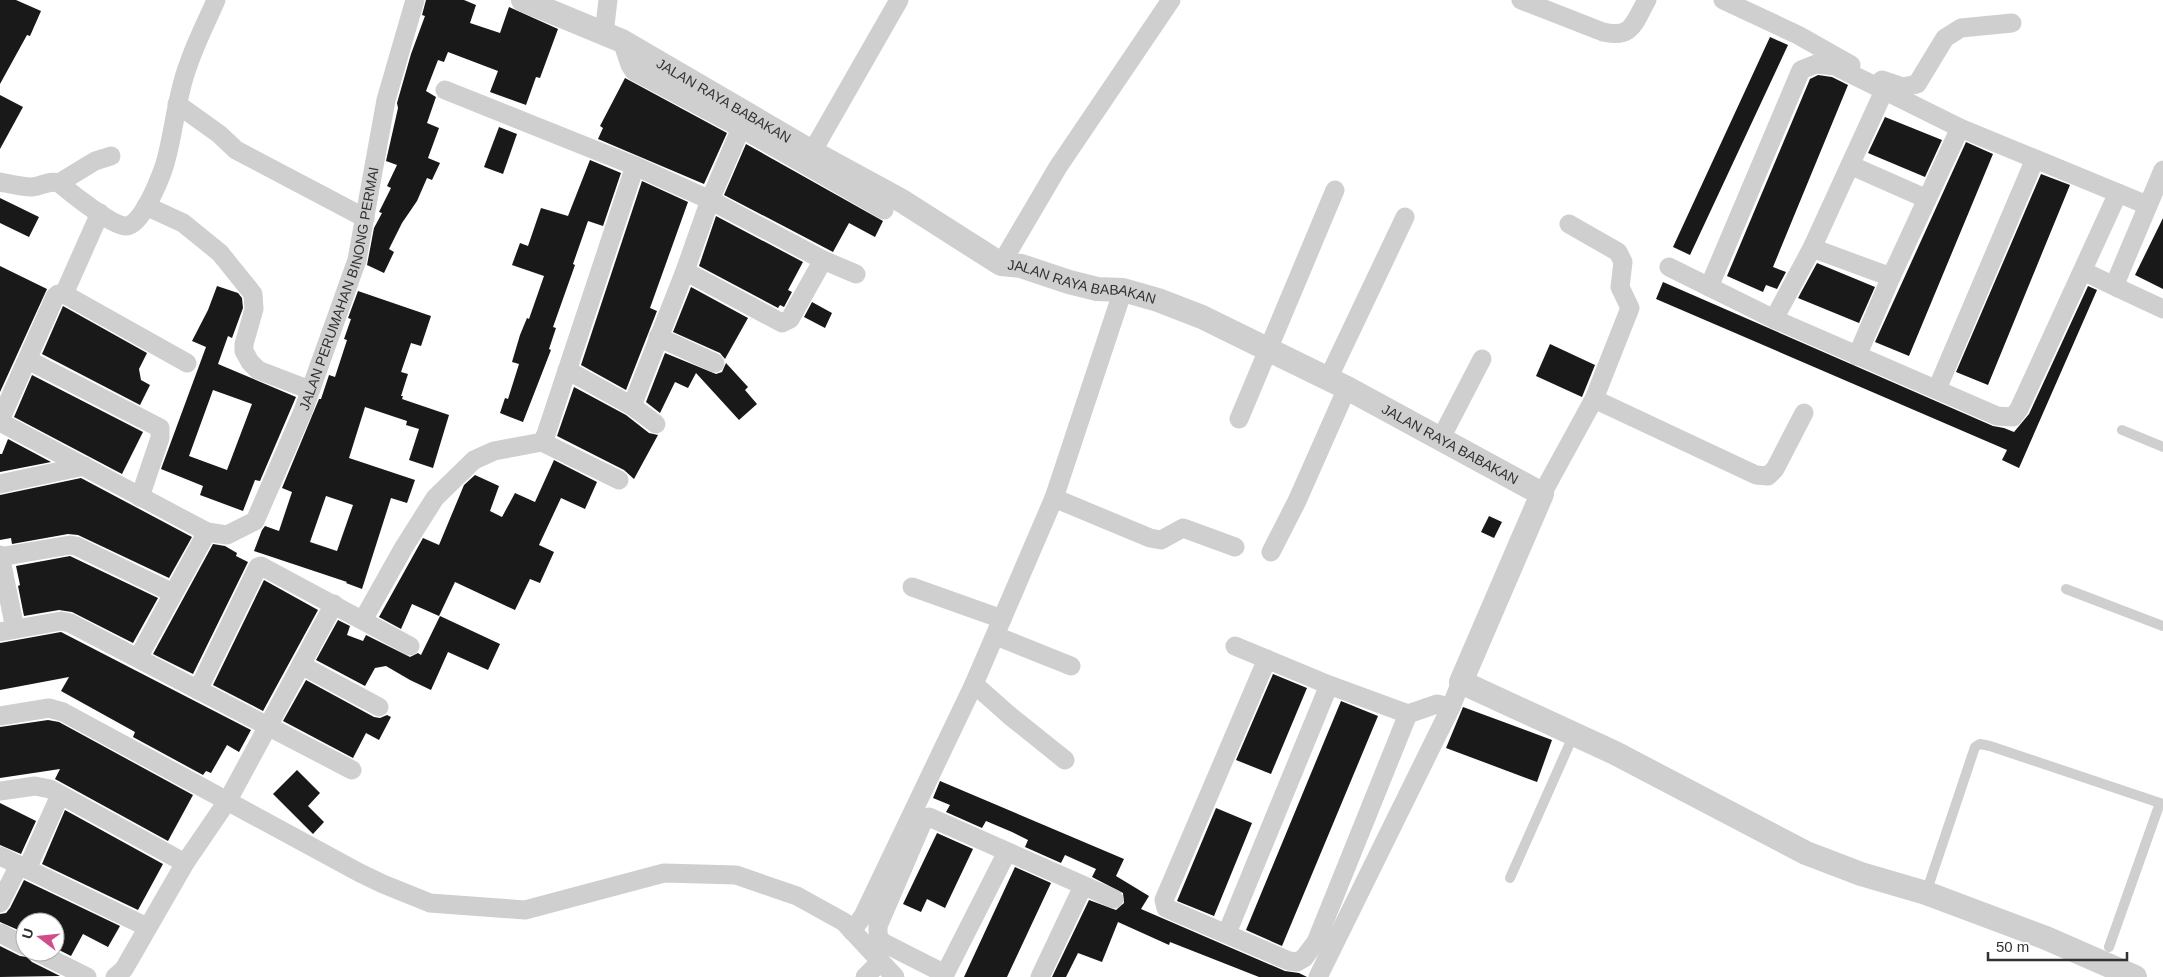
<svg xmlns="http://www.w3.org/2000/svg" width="2163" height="977" font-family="Helvetica,sans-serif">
<rect width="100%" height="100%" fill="#fff"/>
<path fill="#191919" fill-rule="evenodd" d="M 0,0 L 16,0 L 41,11 L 30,36 L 27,35 L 0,84 Z
M 426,0 L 464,0 L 476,5 L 470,23 L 500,33 L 509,7 L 558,29 L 540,78 L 536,77 L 526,105 L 490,92 L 498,71 L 448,52 L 444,62 L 438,60 L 426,91 L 436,97 L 427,123 L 439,128 L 428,158 L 440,163 L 432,180 L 427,178 L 417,201 L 402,223 L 389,249 L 394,252 L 384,273 L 367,265 L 374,228 L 382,213 L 379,212 L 391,188 L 387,186 L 397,165 L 386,161 L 398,108 L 397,103 L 411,54 L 425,16 L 422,15 Z
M 1770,37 L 1788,45 L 1690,255 L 1673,247 Z
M 1818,75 L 1832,77 L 1848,85 L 1773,267 L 1786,272 L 1777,289 L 1766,285 L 1763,292 L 1727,276 L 1810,79 Z
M 625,78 L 727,133 L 704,184 L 598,139 L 603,128 L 600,126 Z
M 0,95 L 23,107 L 0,149 Z
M 1885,117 L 1942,140 L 1925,177 L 1868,153 Z
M 499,127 L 517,134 L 503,174 L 484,167 Z
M 1966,142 L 1993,154 L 1909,356 L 1875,342 Z
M 746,144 L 883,221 L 875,237 L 849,223 L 833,252 L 724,195 Z
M 590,160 L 621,173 L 603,226 L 588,221 L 573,264 L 575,265 L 553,327 L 556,328 L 549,349 L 551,350 L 523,422 L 500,413 L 505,398 L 508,399 L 519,364 L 512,362 L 520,335 L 527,318 L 529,319 L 544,276 L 512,265 L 520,243 L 528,246 L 541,208 L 568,216 Z
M 2041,174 L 2070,185 L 1988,385 L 1956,372 Z
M 642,181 L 688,202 L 650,308 L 657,311 L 626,390 L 581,365 Z
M 0,198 L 39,217 L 29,237 L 0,223 Z
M 716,216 L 803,262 L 788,290 L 792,292 L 784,307 L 780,305 L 778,308 L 699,266 Z
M 2163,218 L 2163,289 L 2135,275 Z
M 1817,263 L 1875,287 L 1859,323 L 1798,298 Z
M 0,266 L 47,289 L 0,392 Z
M 1663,282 L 1993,426 L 2004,428 L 2014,432 L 2029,414 L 2088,286 L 2097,290 L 2019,468 L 2002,460 L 2007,450 L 1656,299 Z
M 217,286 L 238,293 L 242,298 L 243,308 L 232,338 L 228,336 L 218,364 L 296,397 L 260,481 L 255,480 L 243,511 L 200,495 L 203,486 L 161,469 L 206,347 L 192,341 L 208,310 ZM 213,390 L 252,404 L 227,470 L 189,456 Z
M 691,287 L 748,318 L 725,359 L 720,353 L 673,332 Z
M 358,291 L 431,316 L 421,346 L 411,343 L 401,372 L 408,374 L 401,396 L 403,396 L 402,399 L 449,415 L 433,468 L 409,460 L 419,429 L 406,425 L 407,421 L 365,407 L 349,458 L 415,480 L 407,503 L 391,498 L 362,589 L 346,583 L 347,582 L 254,551 L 262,530 L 265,526 L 279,531 L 292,492 L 282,488 L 319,399 L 321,399 L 329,375 L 335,377 L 347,340 L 344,339 L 351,319 L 348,318 ZM 326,496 L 353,505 L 337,551 L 310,542 Z
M 812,302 L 832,313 L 825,328 L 804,317 Z
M 63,306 L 147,353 L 139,369 L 141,380 L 150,385 L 140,405 L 42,354 Z
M 1550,344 L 1595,365 L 1582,397 L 1536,376 Z
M 665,353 L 716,374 L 722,372 L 726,363 L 748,387 L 745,390 L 757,404 L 739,420 L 696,373 L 688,388 L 675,382 L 660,413 L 646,402 Z
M 32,375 L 143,432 L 122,474 L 14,417 Z
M 574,387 L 626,415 L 649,433 L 658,435 L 634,479 L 624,470 L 557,436 Z
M 8,439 L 51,462 L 0,472 L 0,454 L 2,454 Z
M 554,460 L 597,482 L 585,509 L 561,498 L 539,545 L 554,552 L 540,583 L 530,579 L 515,610 L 455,582 L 439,616 L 412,604 L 401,629 L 379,617 L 423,538 L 439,545 L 464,485 L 475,475 L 499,486 L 490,511 L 502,517 L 515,493 L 535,502 Z
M 81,478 L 192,537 L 169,578 L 78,535 L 68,534 L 12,544 L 11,538 L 0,540 L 0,495 Z
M 1489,516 L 1502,522 L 1494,538 L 1481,532 Z
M 213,544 L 225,546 L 237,553 L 236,556 L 248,562 L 193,674 L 153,654 Z
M 70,556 L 158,598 L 133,643 L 72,612 L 59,610 L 24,616 L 18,586 L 20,585 L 16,566 Z
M 264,580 L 318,610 L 263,711 L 213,685 Z
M 440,616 L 500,644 L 488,670 L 448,652 L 431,690 L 410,680 L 386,666 L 375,668 L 365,686 L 316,660 L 338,620 L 350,626 L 347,635 L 363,641 L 366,635 L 410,657 L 418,653 L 421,655 Z
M 61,632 L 251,730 L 239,752 L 227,745 L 211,773 L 206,771 L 203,775 L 133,737 L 135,732 L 61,691 L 69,677 L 0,690 L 0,643 Z
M 1273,674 L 1307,688 L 1271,774 L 1236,760 Z
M 306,680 L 374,717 L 380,718 L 387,715 L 391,717 L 379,740 L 366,733 L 353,758 L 283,721 Z
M 1341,701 L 1378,716 L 1282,946 L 1246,930 Z
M 1463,707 L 1552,740 L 1537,782 L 1446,748 Z
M 48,720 L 59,722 L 193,795 L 168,841 L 55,779 L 60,769 L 0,778 L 0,727 Z
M 297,770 L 320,793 L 308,806 L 324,822 L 313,834 L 273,794 Z
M 940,781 L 1124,859 L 1116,876 L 1149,896 L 1141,909 L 1285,971 L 1299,973 L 1307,977 L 1259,977 L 1170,942 L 1169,945 L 1118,922 L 1102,962 L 1078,953 L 1066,977 L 1052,977 L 1089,900 L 1116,910 L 1124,903 L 1123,893 L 1092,877 L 1096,869 L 1065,855 L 1061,863 L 1025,847 L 1028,840 L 1012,832 L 986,821 L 982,828 L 946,812 L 950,805 L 933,798 Z
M 0,803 L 36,821 L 21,854 L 0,845 Z
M 1216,808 L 1252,823 L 1214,916 L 1177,901 Z
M 65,810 L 163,864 L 138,910 L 42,864 Z
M 937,833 L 973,849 L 945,908 L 927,899 L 921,912 L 903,904 Z
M 1015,867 L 1051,883 L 1007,977 L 964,977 Z
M 24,880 L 120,926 L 108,947 L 83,934 L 71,956 L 55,948 L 55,922 L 25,922 L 25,933 L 0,922 L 0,914 L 6,913 L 10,908 Z
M 0,946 L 20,956 L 27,957 L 32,962 L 60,976 L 0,977 Z"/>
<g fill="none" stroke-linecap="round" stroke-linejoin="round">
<path stroke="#cfcfcf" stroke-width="10" d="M 2122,430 L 2163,447
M 2066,589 L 2163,626
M 1510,878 L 1574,734
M 1926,893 L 1975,747 L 1980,744 L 1990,746 L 2163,804
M 2109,947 L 2160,803"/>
<g stroke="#cfcfcf" stroke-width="19">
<path d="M 1521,0 L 1603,32 C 1633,39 1634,22 1647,0"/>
<path d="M 1723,0 L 1798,35 L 1851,65"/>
<path d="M 604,34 L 608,0"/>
<path d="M 622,41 L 630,65 L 634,71 L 741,128 L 884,210"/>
<path d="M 1882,80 L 1903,87 L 1917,84 L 1945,38 L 1961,28 L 2012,23"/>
<path d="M 445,90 L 635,166"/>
<path d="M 177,104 L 219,134 L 236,150 L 365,218"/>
<path d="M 812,152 L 899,0"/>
<path d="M 1850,165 L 1927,199"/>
<path d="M 2163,170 L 2117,279 L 2118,288 L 2163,309"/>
<path d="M 0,182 C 10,184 21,187 32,187 C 42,186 49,180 59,183 C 71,193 112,226 126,226 C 142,227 164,171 167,156 C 175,125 177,93 189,63 C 196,42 207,21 216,0"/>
<path d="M 59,183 L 95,161 L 111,156"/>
<path d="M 146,206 L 183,223 L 220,253 L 253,294 L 254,309 L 244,344 L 244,351 L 250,362 L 258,370 L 310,390"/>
<path d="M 1812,248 L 1891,277"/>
<path d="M 823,260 L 856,274"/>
<path d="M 1001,264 L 1058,167 L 1171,0"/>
<path d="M 1669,267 L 1774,319 L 1997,416 L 2013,417 L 2019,409 L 2118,193"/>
<path d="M 2083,271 L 2118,288"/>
<path d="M 1709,287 L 1801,70 L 1816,64 L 1835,66 L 1960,128 L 2147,205"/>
<path d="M 64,294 L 100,213"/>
<path d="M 1774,319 L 1812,248 L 1884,91"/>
<path d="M 658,337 L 715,363"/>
<path d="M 1857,356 L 1891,277 L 1960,128"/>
<path d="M 28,360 L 160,428 L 160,438 L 140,497"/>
<path d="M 567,370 L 632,406 L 656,424"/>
<path d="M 1328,379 L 1405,217"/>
<path d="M 1937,389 L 2035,159"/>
<path d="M 1594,399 L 1756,475 L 1768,476 L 1775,469 L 1804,413"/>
<path d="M 632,406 L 685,271 L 710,200 L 741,128"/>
<path d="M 1239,419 L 1335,190"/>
<path d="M 0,420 L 55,297 L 58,294 L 64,294 L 187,363"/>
<path id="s1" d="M 0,422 L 207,532 L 227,535 L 255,521 L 303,411 L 357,260 L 386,100 L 415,0"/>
<path d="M 1440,440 L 1482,359"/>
<path d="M 542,442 L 619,480"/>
<path d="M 0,484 L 84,466"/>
<path d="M 1542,494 L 1594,399 L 1630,308 L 1620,287 L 1623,262 L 1618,252 L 1569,224"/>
<path d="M 1054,498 L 1150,538 L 1161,540 L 1183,528 L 1235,547"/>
<path d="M 1271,552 L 1297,501 L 1347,388"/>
<path d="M 0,555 L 15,629"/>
<path d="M 0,557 L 70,545 L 76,546 L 173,593"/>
<path d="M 912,587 L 1002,619"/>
<path d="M 363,620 L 404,547 L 435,498 L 474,460 L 494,451 L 542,442 L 546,434 L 635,166 L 710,200 L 823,260 L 790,319 L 782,323 L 685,271"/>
<path d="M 0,632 L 61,621 L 70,623 L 352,770"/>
<path d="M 996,636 L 1071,666"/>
<path d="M 1235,646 L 1329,685 L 1408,714 L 1437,704 L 1451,707"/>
<path d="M 138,658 L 207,532"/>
<path d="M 1267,659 L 1164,900 L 1166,908 L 1289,961 L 1297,962 L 1304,958 L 1316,942 L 1408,714"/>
<path d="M 301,665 L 379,707"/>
<path d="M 974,684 L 1009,715 L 1065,760"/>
<path d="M 198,690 L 258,567 L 261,566 L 410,646"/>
<path d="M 0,716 L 49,708 L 63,712 L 360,873 L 383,884 L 430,903 L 525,910 L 664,873 L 736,875 L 797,896 L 844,922 L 895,977"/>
<path d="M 0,791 L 35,786 L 50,789 L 185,863"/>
<path d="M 0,856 L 147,927"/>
<path d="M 27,869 L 60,795"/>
<path d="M 0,903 L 19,865"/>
<path d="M 852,931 L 863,916 L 974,684 L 1054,498 L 1123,290"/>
<path d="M 0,933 L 25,946"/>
<path d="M 1227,933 L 1329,685"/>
<path d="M 37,952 L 87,977"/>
<path d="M 945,974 L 1007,852"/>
<path d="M 115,977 L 124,969 L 185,863 L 228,800 L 334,604"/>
<path d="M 865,977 L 880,962"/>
<path d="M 944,977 L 945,974 L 882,942 L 878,935 L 878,926 L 921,826 L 924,820 L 929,817 L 1114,899"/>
<path d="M 1040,977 L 1083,886"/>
<path d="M 1318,977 L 1451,707 L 1461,682"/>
</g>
<path stroke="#cfcfcf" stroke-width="24" id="s2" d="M 523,0 L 622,41 L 812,152 L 902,201 L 1001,264 L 1021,266 L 1069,282 L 1097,289 L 1123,290 L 1158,300 L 1202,317 L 1347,388 L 1542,494 L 1461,682 L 1615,753 L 1806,853 L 1861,874 L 1926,893 L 2046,938 L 2135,977"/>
</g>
<g text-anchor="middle" stroke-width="5" stroke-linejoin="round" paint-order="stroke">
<g font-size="14" fill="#323232" stroke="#fff">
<text dy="5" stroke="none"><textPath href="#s2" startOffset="225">JALAN RAYA BABAKAN</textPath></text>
<text dy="5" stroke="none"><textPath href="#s2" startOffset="630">JALAN RAYA BABAKAN</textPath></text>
<text dy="5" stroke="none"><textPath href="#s1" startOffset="534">JALAN PERUMAHAN BINONG PERMAI</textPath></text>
<text dy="5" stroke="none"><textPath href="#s2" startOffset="1035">JALAN RAYA BABAKAN</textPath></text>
</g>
</g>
<g transform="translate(40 937) rotate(286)"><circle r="24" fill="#ffffff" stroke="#adadad"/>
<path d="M0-4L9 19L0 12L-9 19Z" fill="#d14c8d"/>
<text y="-8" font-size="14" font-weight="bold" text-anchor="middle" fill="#323232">U</text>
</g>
<path d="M1988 952v8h139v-8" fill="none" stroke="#323232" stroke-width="2.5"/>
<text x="1996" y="952" font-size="15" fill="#323232" stroke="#ffffff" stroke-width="4" paint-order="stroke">50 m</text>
</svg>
